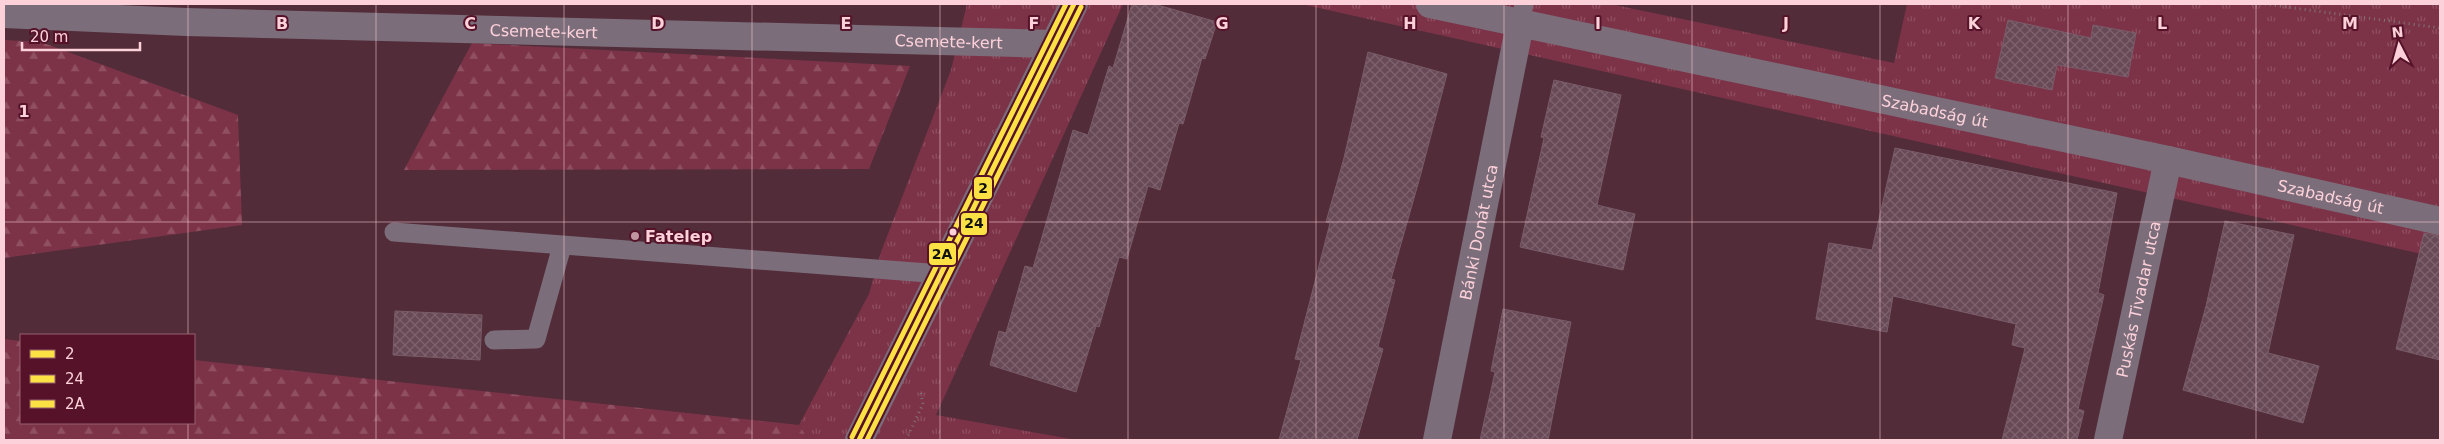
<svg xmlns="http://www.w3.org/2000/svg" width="2444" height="444" font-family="'DejaVu Sans',sans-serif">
<defs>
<pattern id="grass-tufts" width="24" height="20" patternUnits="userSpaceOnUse" patternTransform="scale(1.25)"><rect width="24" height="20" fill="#7c3348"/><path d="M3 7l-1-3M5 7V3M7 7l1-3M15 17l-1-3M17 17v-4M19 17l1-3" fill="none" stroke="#905062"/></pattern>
<pattern id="forest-firs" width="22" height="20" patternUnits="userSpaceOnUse" patternTransform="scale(1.25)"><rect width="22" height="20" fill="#7c3348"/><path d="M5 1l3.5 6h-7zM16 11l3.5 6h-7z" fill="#905062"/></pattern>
<pattern id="building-cross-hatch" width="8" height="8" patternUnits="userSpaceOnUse" patternTransform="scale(1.25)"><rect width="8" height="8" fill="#684956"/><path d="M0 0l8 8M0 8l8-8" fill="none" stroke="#7e626e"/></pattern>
</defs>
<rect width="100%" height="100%" fill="#522c39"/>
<path fill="url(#grass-tufts)" d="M 967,4 L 1123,4 L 936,415 L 1077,440 L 809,440 L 799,425 L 869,294 L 881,252 L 951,70 Z
M 1301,4 L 1610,4 L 1894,63 L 1907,4 L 2440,4 L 2440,258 Z"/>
<path fill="url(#forest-firs)" d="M 4,40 L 41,42 L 238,115 L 242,225 L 4,258 Z
M 472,43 L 910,66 L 869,169 L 404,170 Z
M 4,339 L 21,341 L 21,423 L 194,423 L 194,360 L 799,425 L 809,440 L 4,440 Z"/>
<path fill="url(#building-cross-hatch)" stroke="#7a5c69" d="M 1132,4 L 1154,4 L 1217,22 L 1205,59 L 1202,58 L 1183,124 L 1179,123 L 1160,190 L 1148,186 L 1127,259 L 1119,257 L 1099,327 L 1096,326 L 1076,392 L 990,365 L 999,331 L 1006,333 L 1025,266 L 1033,268 L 1073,130 L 1088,135 L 1109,66 L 1113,68 Z
M 2008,20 L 2091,38 L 2093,25 L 2136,33 L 2128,77 L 2057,65 L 2052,90 L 1995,78 Z
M 1368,52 L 1447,74 L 1420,177 L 1391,279 L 1395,280 L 1378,347 L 1383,349 L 1357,440 L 1279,440 L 1301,360 L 1295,359 L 1330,223 L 1326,222 L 1344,158 Z
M 1554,80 L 1621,95 L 1597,205 L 1635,214 L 1623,270 L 1520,247 L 1544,138 L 1541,137 Z
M 1895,148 L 2117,193 L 2098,293 L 2104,295 L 2078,409 L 2084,411 L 2077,440 L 2002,440 L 2025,348 L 2012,345 L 2016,324 L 1893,296 L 1887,332 L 1816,319 L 1829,243 L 1872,250 Z
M 2225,221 L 2294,235 L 2268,353 L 2319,366 L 2303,423 L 2183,390 L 2206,306 Z
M 2424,233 L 2440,236 L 2440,360 L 2396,349 Z
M 1503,309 L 1571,322 L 1548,440 L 1480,440 L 1495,372 L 1491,371 Z
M 395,311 L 482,315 L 480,360 L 393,355 Z"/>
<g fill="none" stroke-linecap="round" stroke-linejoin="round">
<path stroke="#80717a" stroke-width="3" stroke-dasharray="1 4" stroke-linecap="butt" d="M 2265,4 L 2440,28
M 906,440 L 923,404 L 921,393"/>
<path stroke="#7c6d7a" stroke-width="19" d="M 1520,24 L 1524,4
M 394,232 L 941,274
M 494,340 L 536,339 L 562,246"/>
<g stroke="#7c6d7a" stroke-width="28">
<path id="s1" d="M 1430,4 L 2168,160 L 2440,221"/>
<path id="s2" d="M 4,14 L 186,22 L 1054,44"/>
<path d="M 859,440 L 1074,4"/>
<path id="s3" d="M 1437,440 L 1520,24"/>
<path id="s4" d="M 2108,440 L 2168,160"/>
</g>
<defs>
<path id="bus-1" d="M 859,440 L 1074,4"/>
<path id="bus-2" d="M 867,440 L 1081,7"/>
<path id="bus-3" d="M 852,437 L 1066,4"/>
</defs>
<use href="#bus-1" stroke="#551229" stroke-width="9"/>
<use href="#bus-2" stroke="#551229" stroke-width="9"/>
<use href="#bus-3" stroke="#551229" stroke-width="9"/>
<use href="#bus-1" stroke="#fbe143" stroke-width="5"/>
<use href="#bus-2" stroke="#fbe143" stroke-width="5"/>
<use href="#bus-3" stroke="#fbe143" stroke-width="5"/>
</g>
<path fill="none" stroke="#fcd1d9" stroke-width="1" stroke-opacity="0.55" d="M 188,4 L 188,335M 376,4 L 376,440M 564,4 L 564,440M 752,4 L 752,440M 940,4 L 940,440M 1128,4 L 1128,440M 1316,4 L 1316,440M 1504,4 L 1504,440M 1692,4 L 1692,440M 1880,4 L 1880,440M 2068,4 L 2068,440M 2256,4 L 2256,440M 4,222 L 2440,222M 188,423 L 188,440"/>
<circle fill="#fcd1d9" stroke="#551229" stroke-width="2" cx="953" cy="232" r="4.5"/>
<circle fill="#c097a1" stroke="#551229" stroke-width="2" cx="635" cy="236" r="5"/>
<g text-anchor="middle" stroke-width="4" stroke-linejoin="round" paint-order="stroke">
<g font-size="16" fill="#fcd1d9" stroke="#551229">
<text dy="6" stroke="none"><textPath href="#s2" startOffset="540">Csemete-kert</textPath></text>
<text dy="6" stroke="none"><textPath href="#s2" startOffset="945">Csemete-kert</textPath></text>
<text dy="6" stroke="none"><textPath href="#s1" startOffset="516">Szabadság út</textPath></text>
<text dy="6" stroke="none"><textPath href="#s1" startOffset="921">Szabadság út</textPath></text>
<text dy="6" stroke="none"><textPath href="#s3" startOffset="212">Bánki Donát utca</textPath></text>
<text dy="6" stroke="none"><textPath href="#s4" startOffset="144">Puskás Tivadar utca</textPath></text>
</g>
<g font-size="16" font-weight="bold" fill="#fcd1d9" stroke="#551229" text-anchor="start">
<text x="645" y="242">Fatelep</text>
</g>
</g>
<g font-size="16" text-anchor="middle" font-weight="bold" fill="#fcd1d9" stroke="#551229" stroke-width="4" stroke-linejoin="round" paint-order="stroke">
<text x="282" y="29">B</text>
<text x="470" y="29">C</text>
<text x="658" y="29">D</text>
<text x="846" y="29">E</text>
<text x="1034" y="29">F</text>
<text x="1222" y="29">G</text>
<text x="1410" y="29">H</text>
<text x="1598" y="29">I</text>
<text x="1786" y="29">J</text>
<text x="1974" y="29">K</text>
<text x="2162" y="29">L</text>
<text x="2350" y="29">M</text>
<text x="24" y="117">1</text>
</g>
<g stroke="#551229" stroke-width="2">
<rect x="973" y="176" width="20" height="24" rx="5" fill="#fbe143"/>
<rect x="960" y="212" width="28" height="24" rx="5" fill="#fbe143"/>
<rect x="928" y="242" width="29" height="24" rx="5" fill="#fbe143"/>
</g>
<g font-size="14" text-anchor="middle" font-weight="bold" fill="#111">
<text x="983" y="193">2</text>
<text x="974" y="228">24</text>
<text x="942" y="259">2A</text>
</g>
<rect width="2444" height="444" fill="none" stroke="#fcd1d9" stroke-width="10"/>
<rect x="20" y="334" width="175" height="90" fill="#551229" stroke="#985e6f"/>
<rect x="30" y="350" width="25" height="8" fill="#fbe143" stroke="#985e6f"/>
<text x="65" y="359" font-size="15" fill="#fcd1d9">2</text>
<rect x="30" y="375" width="25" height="8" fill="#fbe143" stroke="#985e6f"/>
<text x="65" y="384" font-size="15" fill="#fcd1d9">24</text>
<rect x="30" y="400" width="25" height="8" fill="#fbe143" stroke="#985e6f"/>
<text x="65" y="409" font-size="15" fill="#fcd1d9">2A</text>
<g transform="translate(2399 45) rotate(354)" stroke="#551229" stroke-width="4" paint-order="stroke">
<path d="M0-4L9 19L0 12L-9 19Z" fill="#fcd1d9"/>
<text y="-8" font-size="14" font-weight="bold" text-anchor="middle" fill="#fcd1d9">N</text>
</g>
<path d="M22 42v8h118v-8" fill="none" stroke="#fcd1d9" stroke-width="2.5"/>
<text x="30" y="42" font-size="15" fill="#fcd1d9" stroke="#551229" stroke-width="4" paint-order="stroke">20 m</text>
</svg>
